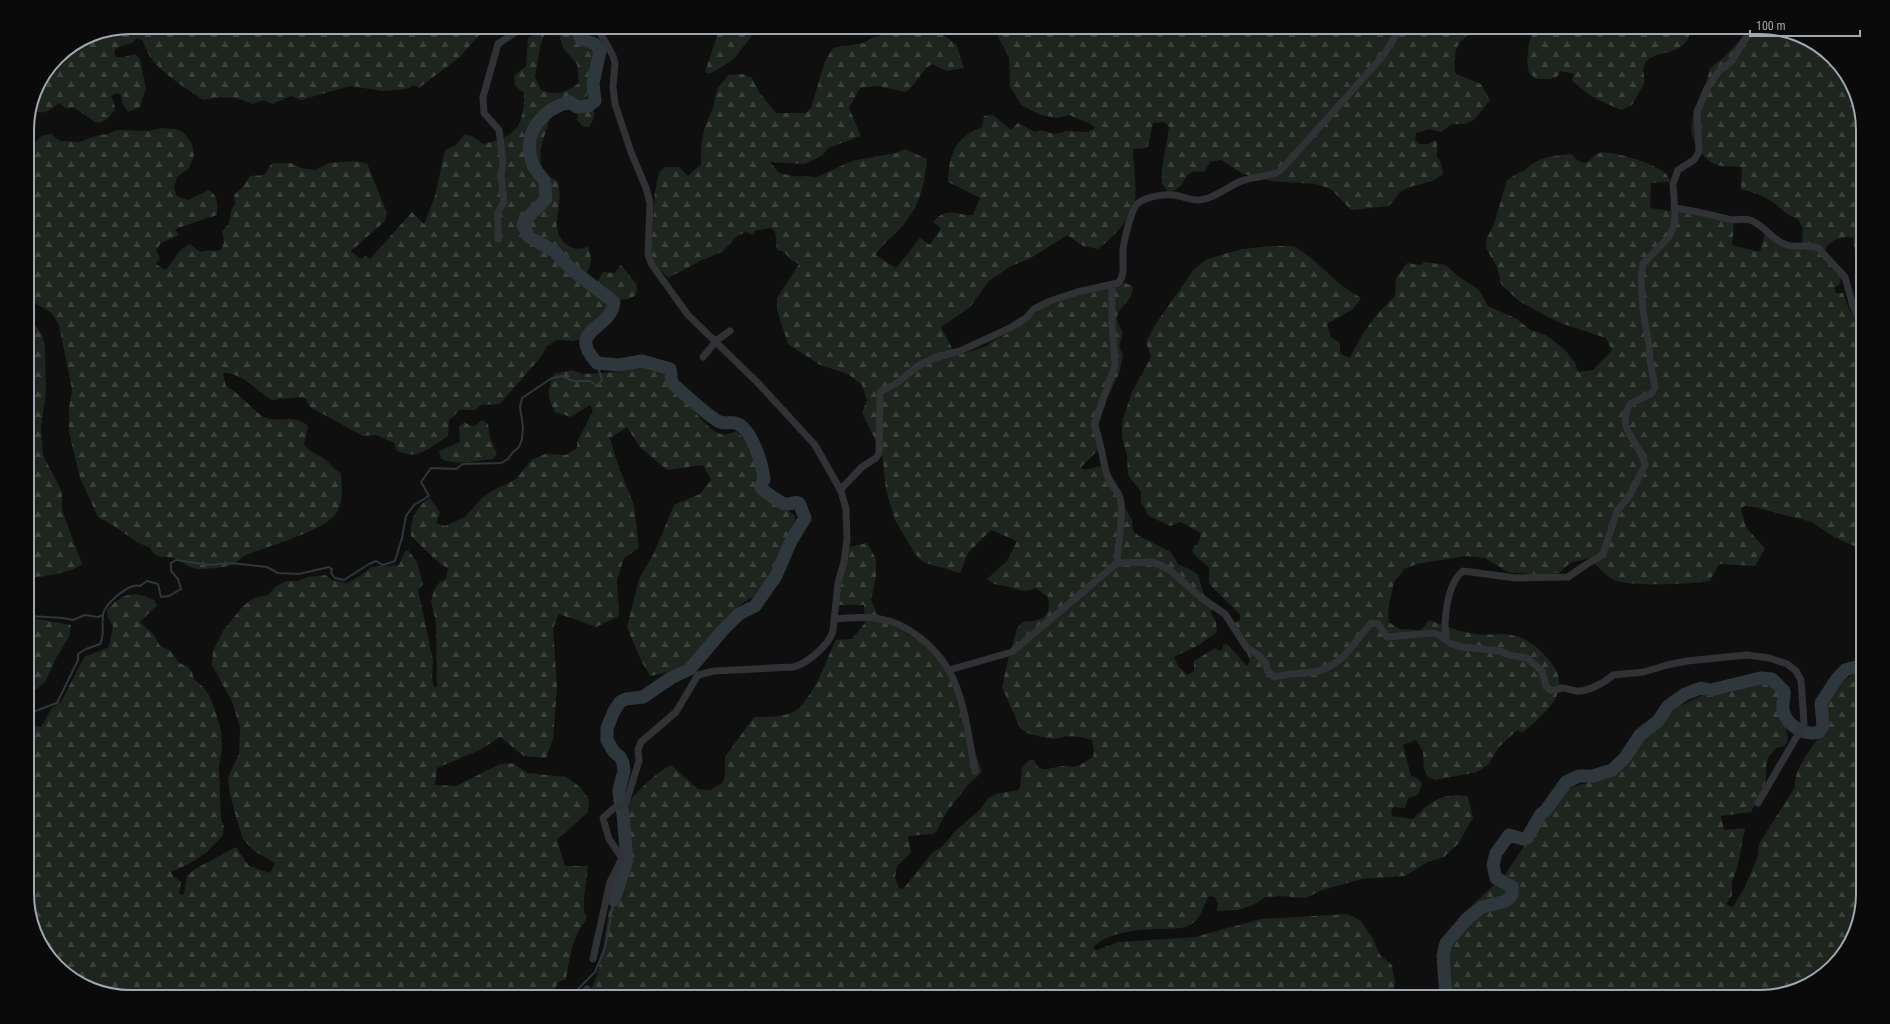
<svg xmlns="http://www.w3.org/2000/svg" width="1890" height="1024" font-family="'Roboto Condensed',sans-serif">
<defs>
<pattern id="forest-firs" width="22" height="20" patternUnits="userSpaceOnUse"><rect width="22" height="20" fill="#1e241e"/><path d="M5 1l3.5 6h-7zM16 11l3.5 6h-7z" fill="#3c413c"/></pattern>
</defs>
<rect width="100%" height="100%" fill="#0f0f10"/>
<path fill="url(#forest-firs)" d="M 130,27 L 486,27 L 460,57 L 419,88 L 414,85 L 406,89 L 383,91 L 350,86 L 301,100 L 291,96 L 273,104 L 264,100 L 252,104 C 235,95 221,97 203,100 C 188,89 167,77 155,63 C 149,57 146,48 142,40 L 137,38 L 132,43 L 116,48 L 114,53 L 116,57 L 124,57 L 135,54 L 140,59 L 146,88 L 140,107 L 128,112 L 122,103 L 121,95 L 117,93 L 111,96 L 114,102 L 115,110 L 107,119 L 100,123 L 95,122 L 75,108 L 65,108 L 59,103 C 51,110 43,117 33,109 L 31,109 L 37,84 L 57,57 L 91,35 Z
M 557,27 L 581,27 L 584,44 L 593,52 L 595,60 L 593,78 L 586,98 C 596,111 597,112 589,127 L 582,126 L 577,120 L 579,104 L 573,100 C 566,102 556,107 552,113 C 549,117 549,124 547,128 C 540,148 533,172 558,181 C 560,192 560,201 558,212 C 558,217 556,223 557,227 C 559,243 574,254 588,246 C 591,255 593,264 587,272 L 589,281 L 596,284 L 603,272 L 615,273 L 621,265 L 637,285 L 636,295 L 629,299 L 618,300 L 619,308 L 616,316 L 595,336 L 574,341 L 557,340 L 547,346 L 540,358 L 500,404 L 481,405 L 475,410 L 460,410 L 449,420 L 448,436 C 430,447 419,461 397,451 L 394,443 L 376,435 L 363,436 L 310,407 L 306,399 L 301,397 L 271,400 C 255,389 243,373 223,373 L 226,386 C 239,392 256,415 267,418 C 283,423 292,413 308,426 L 304,445 C 312,453 313,452 322,457 C 329,461 333,470 341,473 C 342,486 344,504 335,515 C 321,532 268,546 246,555 C 241,557 237,563 231,565 C 221,568 208,569 198,569 C 188,569 182,559 173,558 C 163,556 156,560 150,548 L 137,542 L 114,526 L 98,517 L 80,478 L 69,432 L 69,409 L 72,389 L 59,325 L 52,313 L 36,304 L 29,303 L 27,306 L 27,150 C 38,142 36,135 52,134 L 55,138 L 61,141 L 79,142 L 99,135 L 108,134 L 116,130 L 148,131 L 161,128 L 176,129 L 183,132 L 192,143 L 194,156 L 189,168 L 177,177 L 174,188 L 177,196 L 188,200 L 209,190 C 218,195 218,206 217,215 L 175,229 L 179,235 L 161,243 L 156,250 L 160,258 L 156,264 L 165,270 C 177,259 174,252 190,244 L 200,252 C 208,249 213,252 221,250 L 224,242 L 222,231 L 229,224 L 231,210 L 235,204 L 234,195 L 242,188 L 250,176 L 264,175 L 272,163 L 291,163 L 301,168 L 315,170 L 329,163 L 354,161 L 367,163 L 387,213 L 385,221 L 351,251 L 360,259 L 366,256 L 370,259 L 412,212 L 424,224 L 435,196 L 445,150 L 456,145 L 465,134 L 474,137 L 483,144 C 516,136 524,128 524,93 L 515,86 L 514,76 L 526,66 L 528,38 L 542,30 L 545,33 L 540,47 L 535,77 L 541,90 C 557,97 566,92 579,83 L 577,64 L 563,48 Z
M 707,27 L 786,27 L 786,28 L 753,34 L 734,59 L 710,74 L 705,72 L 718,33 Z
M 995,27 L 1479,27 C 1467,36 1455,42 1455,58 C 1454,65 1454,67 1456,74 L 1481,84 L 1490,100 L 1475,119 L 1466,124 L 1452,124 L 1441,132 L 1429,129 L 1416,133 L 1415,140 L 1419,144 L 1428,144 L 1435,140 L 1437,142 L 1437,157 L 1441,162 L 1443,174 L 1433,181 L 1413,186 L 1401,191 L 1389,206 L 1351,210 L 1331,189 L 1316,184 L 1272,181 L 1243,174 L 1221,160 L 1210,162 L 1204,172 C 1184,169 1189,178 1178,188 C 1176,190 1172,191 1169,193 L 1162,184 L 1162,168 L 1169,127 L 1165,122 L 1153,123 L 1148,146 L 1145,148 L 1133,149 C 1133,163 1137,186 1135,200 C 1132,219 1112,238 1098,249 L 1083,246 L 1067,235 L 1031,258 L 1011,266 L 989,281 L 970,307 L 941,327 L 956,356 L 989,345 L 989,343 L 1016,329 L 1031,316 L 1047,306 L 1075,296 L 1122,282 L 1133,286 C 1132,303 1121,304 1117,316 C 1116,322 1120,326 1122,331 C 1123,336 1121,341 1119,346 L 1123,355 L 1120,371 L 1106,401 L 1099,425 L 1101,435 L 1099,449 L 1081,467 L 1084,470 L 1101,466 L 1109,471 L 1120,490 L 1123,504 L 1132,520 L 1133,531 L 1139,536 L 1171,552 L 1178,564 L 1193,571 L 1198,575 L 1204,595 L 1214,603 L 1211,613 L 1216,622 L 1217,632 L 1199,645 L 1174,657 L 1178,666 L 1187,675 L 1194,671 L 1194,661 L 1215,648 L 1219,651 L 1223,649 L 1223,646 L 1226,643 L 1247,666 L 1250,661 L 1248,655 L 1232,631 L 1235,623 L 1240,620 L 1240,614 L 1209,584 L 1209,568 C 1203,561 1195,558 1192,550 L 1199,541 L 1201,533 L 1180,522 L 1170,526 L 1149,516 L 1141,502 L 1141,492 L 1128,475 L 1127,456 L 1122,437 L 1122,422 L 1132,392 L 1151,357 L 1146,342 L 1155,325 L 1194,269 L 1207,259 L 1242,249 L 1270,246 L 1294,246 L 1309,256 L 1341,285 L 1361,298 L 1353,309 L 1327,324 L 1331,337 L 1340,343 L 1340,352 L 1343,355 L 1350,358 C 1361,334 1376,313 1395,296 L 1396,278 L 1407,263 L 1420,265 L 1425,262 L 1446,265 L 1458,276 L 1479,290 L 1488,306 L 1517,319 L 1529,329 L 1546,335 L 1564,349 L 1575,362 L 1578,372 L 1593,370 L 1612,350 L 1606,338 L 1563,324 L 1548,317 L 1519,301 L 1501,284 L 1497,267 L 1486,248 L 1486,240 L 1494,224 L 1507,180 L 1520,172 L 1524,171 C 1538,157 1552,156 1571,154 L 1577,160 L 1585,163 C 1591,161 1593,155 1599,153 C 1612,150 1658,165 1666,174 C 1668,176 1669,180 1671,182 L 1651,183 L 1650,208 L 1706,216 L 1734,223 L 1732,245 L 1760,252 L 1765,233 L 1794,249 L 1802,242 L 1803,229 L 1798,219 C 1787,216 1781,208 1771,201 C 1762,195 1752,192 1741,189 L 1742,167 C 1720,166 1714,169 1699,150 C 1679,125 1705,94 1710,68 L 1723,58 L 1752,27 L 1760,27 L 1806,38 L 1846,73 L 1863,123 L 1863,268 L 1855,253 L 1853,238 C 1847,236 1833,239 1829,244 C 1826,247 1824,253 1823,256 L 1841,278 L 1840,284 L 1834,288 L 1836,293 L 1843,293 L 1849,309 L 1863,328 L 1863,550 L 1834,537 L 1812,522 L 1754,507 L 1744,506 L 1741,510 L 1746,527 L 1765,549 L 1755,566 L 1719,564 L 1710,581 C 1693,584 1629,587 1614,580 C 1605,576 1596,564 1589,558 L 1570,563 L 1559,573 L 1538,575 L 1508,572 L 1485,558 L 1466,556 L 1417,564 L 1404,569 L 1394,582 L 1388,609 L 1389,622 L 1399,629 L 1421,630 L 1429,620 C 1445,626 1460,632 1476,634 C 1490,636 1503,632 1516,636 C 1529,640 1540,649 1548,659 C 1576,690 1546,712 1522,733 L 1517,730 L 1499,747 L 1489,764 L 1477,772 L 1436,780 L 1428,777 L 1424,769 L 1423,752 L 1416,740 L 1403,745 L 1411,776 L 1418,778 L 1422,784 L 1418,795 L 1408,798 L 1405,808 L 1394,807 L 1391,810 L 1392,816 L 1413,819 C 1429,802 1445,791 1468,797 L 1473,818 L 1458,844 L 1444,857 L 1428,862 L 1405,876 L 1362,879 L 1322,890 L 1306,898 L 1280,896 L 1265,897 L 1255,904 L 1238,910 L 1217,911 L 1218,904 L 1215,897 L 1209,896 C 1204,904 1201,918 1193,923 C 1182,931 1166,928 1154,929 C 1135,930 1105,933 1093,948 L 1097,950 L 1118,942 L 1195,937 L 1261,919 L 1348,914 L 1361,921 L 1372,937 L 1380,955 L 1392,965 L 1395,982 L 1392,997 L 583,997 C 602,991 605,919 612,900 C 616,889 626,878 628,867 C 631,856 625,821 624,808 C 638,791 651,776 671,765 L 698,789 L 710,790 L 722,783 L 725,776 L 725,757 L 754,717 C 766,717 780,717 791,713 C 811,706 827,658 836,640 L 852,639 L 865,623 L 864,605 L 837,605 L 849,547 L 867,543 L 876,559 L 876,576 L 871,600 L 877,613 L 882,621 L 896,627 L 926,645 L 939,660 L 950,678 L 982,772 L 967,786 L 946,813 L 936,832 L 932,834 L 908,836 L 911,853 L 897,866 L 895,877 L 899,888 L 903,889 L 932,853 L 943,846 L 955,831 L 981,809 L 988,798 L 996,794 L 1018,790 L 1020,787 L 1022,768 L 1029,760 L 1034,760 C 1039,776 1054,766 1064,766 C 1068,765 1073,768 1077,766 C 1082,765 1088,759 1093,757 L 1094,751 L 1092,740 L 1081,737 L 1066,736 L 1055,739 L 1046,738 L 1029,734 L 1020,728 L 1002,687 L 1008,660 L 1017,628 L 1023,622 C 1041,621 1052,618 1048,597 L 1036,588 C 1021,594 1018,589 1005,586 C 997,584 993,585 987,579 L 1007,561 L 1017,541 L 991,530 L 968,553 L 960,573 L 923,562 L 915,554 L 895,520 L 886,490 L 882,453 L 862,413 L 867,400 L 862,385 L 848,374 L 820,365 L 788,344 L 777,310 L 777,298 L 799,264 L 791,260 L 783,251 L 777,250 L 775,231 L 771,228 L 755,231 L 753,235 L 746,232 L 737,236 L 722,252 L 700,261 L 668,278 L 654,263 L 651,252 L 655,192 L 659,173 L 665,167 L 679,167 L 688,176 L 701,164 L 701,149 L 704,129 L 713,108 L 717,89 L 728,75 L 743,74 L 752,78 L 759,92 L 776,113 L 806,113 L 811,108 L 825,61 L 833,48 L 864,43 L 871,38 L 910,28 L 936,30 L 956,44 L 964,68 L 947,71 L 932,64 C 919,72 919,82 906,92 L 878,86 L 860,88 L 849,108 L 861,136 L 828,148 L 823,155 L 805,164 L 770,162 L 779,173 L 793,176 L 817,177 L 852,161 L 896,153 L 905,149 L 927,159 C 925,181 921,202 907,220 C 898,233 884,241 876,255 L 896,268 L 920,238 L 930,245 L 941,228 L 933,222 C 947,206 955,215 973,215 L 980,198 L 948,182 C 949,156 954,137 982,127 L 984,116 L 993,115 L 1011,130 L 1018,123 L 1035,132 L 1040,130 L 1055,134 L 1066,131 L 1088,132 L 1095,128 C 1088,120 1079,121 1070,115 L 1058,118 L 1041,115 L 1021,105 L 1010,86 L 1009,57 L 998,37 Z
M 1540,27 L 1692,27 C 1690,31 1689,38 1686,42 C 1669,61 1636,46 1645,82 L 1632,105 L 1621,110 L 1592,97 L 1572,81 L 1574,74 L 1560,71 L 1558,76 L 1550,79 L 1536,79 L 1529,73 L 1527,62 L 1529,42 L 1534,30 Z
M 27,321 L 34,323 L 42,335 L 45,346 L 46,391 L 41,428 L 43,455 L 62,492 L 62,510 L 82,564 C 70,574 43,576 27,578 Z
M 645,366 L 663,371 C 670,383 705,427 716,432 C 724,436 730,434 737,431 L 744,440 L 758,467 L 758,480 L 762,496 L 786,509 L 795,516 L 794,528 L 760,592 L 740,605 L 692,660 L 674,671 L 650,676 L 641,660 L 627,627 L 639,579 L 654,553 L 674,505 L 700,494 L 711,480 L 703,465 L 667,470 L 640,447 L 627,427 L 610,438 L 618,465 L 634,505 L 639,548 L 624,558 L 617,580 L 619,616 L 596,627 L 559,614 L 553,628 L 557,686 L 553,739 L 546,758 L 524,756 L 500,737 L 480,750 L 437,768 L 435,785 L 456,786 L 500,764 L 513,763 L 527,773 L 567,777 L 581,788 L 589,800 L 588,812 L 557,840 L 565,866 L 588,866 C 587,873 583,904 584,910 C 585,914 586,916 586,920 C 572,937 570,957 566,979 L 558,982 L 553,995 L 545,997 L 130,997 L 84,986 L 44,952 L 27,901 L 27,723 L 41,727 L 51,709 L 61,702 L 84,657 L 109,647 L 113,626 L 107,615 L 107,609 C 125,593 132,590 154,600 L 157,605 L 140,622 L 154,635 L 160,646 L 171,651 L 179,663 L 187,666 L 192,672 L 194,679 L 205,689 L 210,697 L 216,713 L 221,731 L 222,748 L 219,767 L 221,819 L 224,827 L 223,835 L 206,853 L 187,865 L 171,872 L 173,876 L 181,882 L 179,894 L 184,894 L 187,875 L 195,869 L 236,847 L 249,866 L 270,873 L 275,863 L 254,851 L 243,839 L 236,817 L 230,794 L 228,777 L 239,754 L 240,728 L 233,704 L 212,665 L 213,651 L 223,631 L 243,606 L 254,598 L 268,595 L 276,586 L 287,581 L 298,581 L 308,577 L 326,575 L 332,580 L 347,583 L 360,576 L 371,567 L 399,565 L 405,551 L 408,550 L 417,562 L 423,584 L 418,590 L 433,660 L 432,679 L 434,687 L 437,687 L 436,621 L 431,602 L 434,590 L 440,582 L 446,579 L 448,568 L 440,564 L 411,536 C 410,519 416,507 430,498 L 440,512 L 436,523 L 445,526 L 465,517 L 481,499 L 492,491 L 516,479 L 531,460 L 545,454 L 566,455 L 577,448 L 577,442 L 593,411 L 590,405 L 571,417 L 555,412 C 547,396 547,391 554,374 L 572,370 L 584,374 L 619,372 Z
M 482,420 L 488,424 L 490,438 L 497,454 L 493,459 C 477,461 456,466 441,459 L 439,451 L 460,442 L 459,426 L 465,422 L 470,426 L 476,425 Z
M 27,617 L 71,625 L 69,637 L 57,656 L 45,682 L 37,689 L 27,692 Z
M 1863,669 L 1863,894 L 1852,940 L 1812,983 L 1761,997 L 1449,997 L 1444,939 L 1460,916 L 1504,876 L 1553,803 L 1570,788 L 1609,776 L 1676,708 L 1703,695 L 1764,681 L 1773,684 L 1780,696 L 1788,740 L 1784,746 L 1776,748 L 1769,756 L 1766,765 L 1766,781 L 1751,812 L 1721,816 L 1724,830 L 1745,828 L 1737,869 L 1732,881 L 1732,895 L 1726,904 L 1733,907 L 1745,887 L 1758,856 L 1759,844 L 1795,787 C 1793,768 1814,746 1824,730 C 1830,719 1824,704 1834,691 C 1842,681 1852,675 1863,669 Z"/>
<g fill="none" stroke-linecap="round" stroke-linejoin="round">
<path stroke="#2e373b" stroke-width="2" d="M 27,614 L 30,616 L 63,618 L 73,620 L 85,615 L 98,617 L 103,615
M 27,714 L 57,703 L 78,660 L 78,654 L 86,649 L 100,644 C 106,632 100,623 104,611 C 108,602 130,582 140,586 L 147,581 L 158,584 L 161,597 L 169,596 L 181,589 L 178,579 L 171,571 L 171,563 L 176,560 L 210,565 L 231,563 L 267,567 L 278,573 L 299,574 L 329,567 L 332,569 L 331,573 L 335,578 L 344,580 L 369,564 L 376,561 L 383,565 L 395,561 L 402,538 L 406,516 L 414,505 L 429,496 L 421,482 L 431,468 L 456,469 L 463,464 L 501,463 L 508,459 L 513,452 L 519,447 L 522,439 L 523,427 L 520,407 L 522,398 L 552,378 L 562,376 L 573,381 L 590,381 L 596,385 L 599,384 L 602,380 L 597,363
M 570,997 L 595,972 L 605,948 L 614,900"/>
<path stroke="#2e373b" stroke-width="13" d="M 576,27 L 581,39 L 595,44 L 600,51 L 593,83 L 595,101 L 588,106 L 577,107 L 570,102 C 541,109 521,135 533,165 C 535,171 541,175 544,180 C 546,185 545,193 546,199 L 525,220 L 523,225 L 529,237 L 554,251 L 572,270 L 614,302 C 611,331 565,328 597,363 L 619,365 L 642,361 L 670,369 L 672,383 C 681,391 711,419 720,422 C 726,424 732,421 738,424 C 752,430 763,466 764,480 L 761,485 L 761,488 C 764,491 781,504 786,504 C 791,505 794,501 799,503 L 805,518 L 791,541 L 776,576 L 755,606 L 739,614 L 722,631 L 690,669 L 671,678 L 643,697 L 626,699 L 620,702 L 614,711 L 607,728 L 607,740 L 614,752 L 620,757 L 623,763 L 624,771 L 619,790 L 620,801 L 623,814 L 627,860 L 614,900
M 1446,997 L 1443,956 L 1446,943 L 1468,918 L 1482,907 L 1506,901 L 1512,895 L 1512,887 L 1496,878 L 1493,865 L 1496,853 L 1509,835 L 1523,839 L 1527,838 L 1541,814 L 1546,810 L 1566,782 L 1579,776 L 1593,776 L 1612,770 L 1624,759 L 1640,735 L 1658,721 L 1668,706 L 1685,694 L 1701,688 L 1711,690 L 1760,678 L 1772,679 L 1784,691 C 1785,697 1782,704 1783,710 C 1787,726 1804,736 1819,732 L 1823,726 L 1821,703 L 1836,680 L 1845,670 L 1863,665"/>
<path stroke="#313235" stroke-width="7" d="M 1674,208 C 1693,210 1710,215 1728,219 C 1735,221 1743,218 1750,220 C 1765,225 1772,241 1787,245 C 1797,248 1808,244 1818,248 L 1845,277 L 1853,306 L 1863,325
M 498,239 L 498,212 L 504,202 L 501,176 L 503,162 L 499,130 L 484,113 L 483,97 L 498,44 L 517,31 L 520,27
M 703,357 L 717,340 L 730,331
M 840,490 L 862,467 L 876,458 L 879,453 L 880,392 L 897,383 L 918,366 L 934,358 L 960,351 L 1010,328 L 1026,318 L 1034,309 L 1050,301 L 1077,292 L 1118,283 C 1126,275 1122,261 1123,250 C 1124,240 1131,211 1137,204 C 1146,196 1168,193 1179,196 C 1185,197 1190,200 1197,200 C 1212,200 1226,188 1239,182 C 1252,176 1267,178 1280,171 L 1383,56 L 1401,27
M 1117,563 L 1153,562 L 1170,570 L 1200,597 L 1225,614 L 1247,648 L 1257,654 L 1266,663 L 1267,670 L 1274,677 C 1287,673 1300,674 1313,672 C 1342,668 1354,642 1371,623 L 1378,624 L 1387,637 L 1432,633 L 1439,635 L 1451,644 L 1462,647 L 1500,651 L 1509,655 L 1527,658 L 1542,671 L 1546,686 L 1550,690 C 1554,691 1558,689 1562,688 C 1567,688 1573,691 1577,691 C 1587,692 1606,682 1613,675 L 1644,672 L 1667,665 L 1687,661 L 1747,655 L 1769,658 L 1787,664 L 1796,671 L 1801,680 L 1804,724 L 1758,803
M 835,619 C 849,618 866,616 880,619 C 907,623 936,647 949,671 C 965,699 969,740 975,771
M 1445,639 C 1447,633 1445,629 1445,624 C 1446,606 1449,582 1463,571 L 1516,578 L 1568,577 L 1587,564 L 1603,555 L 1617,511 L 1630,495 L 1645,465 C 1640,439 1615,432 1630,404 L 1652,393 L 1655,387 L 1650,361 L 1649,346 L 1643,310 L 1641,276 L 1643,264 L 1670,236 L 1674,225 L 1675,213 L 1673,184 L 1678,170 L 1694,160 L 1699,152 L 1697,112 L 1707,89 L 1719,71 L 1732,61 L 1745,39 L 1757,27
M 949,670 L 1012,652 L 1117,563 C 1118,542 1123,522 1121,502 C 1120,492 1112,487 1108,478 C 1102,461 1102,442 1094,425 L 1115,365 L 1112,323 L 1112,285
M 593,959 L 610,882 L 622,858 L 609,839 L 603,818 L 614,808 L 626,803 L 639,761 L 638,750 L 641,742 L 676,712 L 698,675 L 714,671 L 793,667 C 807,664 829,645 833,631 L 838,583 L 844,562 L 847,539 L 846,509 L 841,491 L 815,445 L 758,383 L 688,315 L 652,265 L 648,255 L 650,203 L 646,188 L 631,152 L 615,104 L 613,87 L 615,63 L 613,56 L 597,27
M 579,997 L 587,989"/>
</g>
<path d="M0 0H1890V1024H0ZM130 34H1760A96 96 0 0 1 1856 130V894A96 96 0 0 1 1760 990H130A96 96 0 0 1 34 894V130A96 96 0 0 1 130 34Z" fill="#0a0a0b" fill-rule="evenodd"/>
<path fill="none" stroke="#a2a8b0" stroke-width="2" d="M130 34H1760A96 96 0 0 1 1856 130V894A96 96 0 0 1 1760 990H130A96 96 0 0 1 34 894V130A96 96 0 0 1 130 34Z"/>
<path d="M1750 30v6h110v-6" fill="none" stroke="#a2a8b0" stroke-width="2"/>
<text x="1756" y="30" font-size="12" fill="#a2a8b0" stroke="#0a0a0b" stroke-width="3" paint-order="stroke">100 m</text>
</svg>
